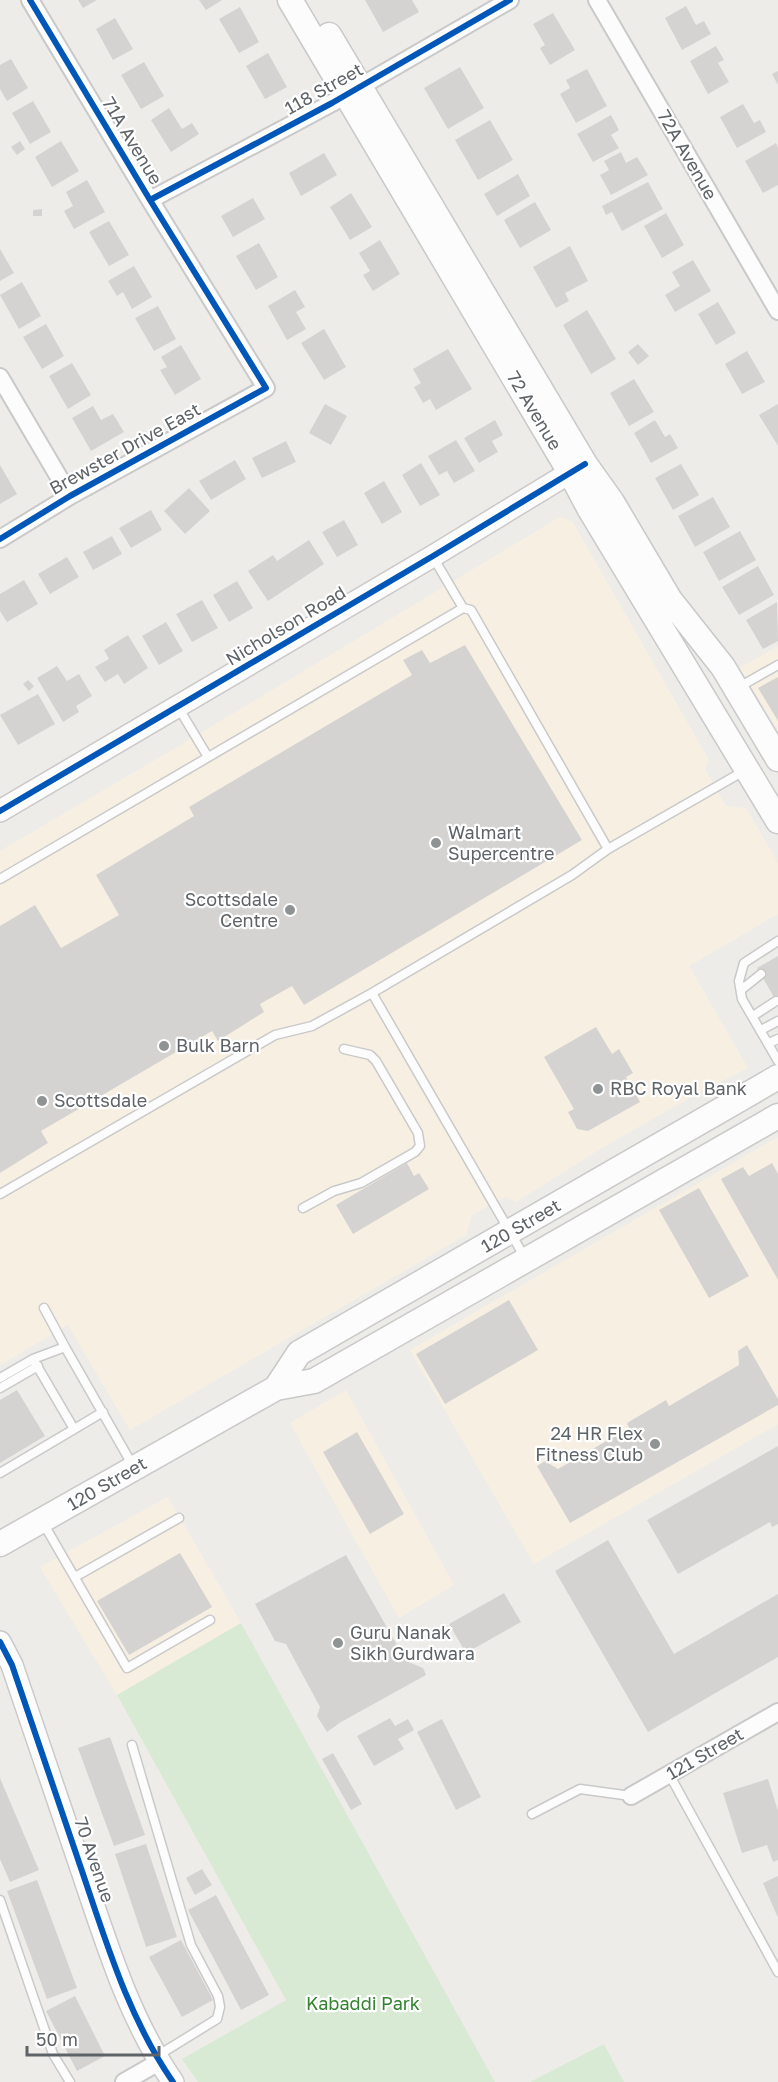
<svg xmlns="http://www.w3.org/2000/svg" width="778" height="2082" font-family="'Golos Text',sans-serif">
<rect width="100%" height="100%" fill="#eeece9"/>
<path fill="#f7f0e2" d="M 560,517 L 572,521 L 709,760 L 705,769 L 726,806 L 746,808 L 778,863 L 778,914 L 689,966 L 748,1068 L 697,1094 L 605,1146 L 516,1202 L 505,1197 L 472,1215 L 466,1235 L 130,1430 L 68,1325 L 0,1365 L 0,851 L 174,749 Z
M 778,646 L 778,730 L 740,668 Z
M 778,1137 L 778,1424 L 534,1564 L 410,1350 Z
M 346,1390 L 454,1585 L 399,1618 L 290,1423 Z
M 168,1497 L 241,1623 L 117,1695 L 40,1567 Z"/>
<path fill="#d8ead4" d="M 241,1623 L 495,2082 L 198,2082 L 182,2059 L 286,2000 L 117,1695 Z
M 604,2044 L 624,2082 L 530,2082 Z"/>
<path fill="#d5d3d1" d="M 78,0 L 97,0 L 83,8 Z
M 199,0 L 222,0 L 206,10 Z
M 365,0 L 412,0 L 419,12 L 383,32 Z
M 686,6 L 696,25 L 704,21 L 711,34 L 682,50 L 665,18 Z
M 240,7 L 259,42 L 239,53 L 219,19 Z
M 553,13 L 575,50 L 550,65 L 540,48 L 545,45 L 533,24 Z
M 115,18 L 133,49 L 113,60 L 96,29 Z
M 716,46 L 724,60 L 718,63 L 729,82 L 708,94 L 690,61 Z
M 268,53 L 287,87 L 265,99 L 246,66 Z
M 11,59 L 28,88 L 7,101 L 0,89 L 0,65 Z
M 144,62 L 164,96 L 141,109 L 121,75 Z
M 460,67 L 484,108 L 448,129 L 424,88 Z
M 587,69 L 607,106 L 576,123 L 560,94 L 570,88 L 566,80 Z
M 778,71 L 778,85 L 772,74 Z
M 33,101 L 51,132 L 30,144 L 12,113 Z
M 743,104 L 754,123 L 760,120 L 766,132 L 737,148 L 720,117 Z
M 169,108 L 182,129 L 192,123 L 199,134 L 171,152 L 151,120 Z
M 611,115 L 619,130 L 611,135 L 619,148 L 593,162 L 577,134 Z
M 490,120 L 513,160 L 478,180 L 455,140 Z
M 20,141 L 25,149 L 17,155 L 11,147 Z
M 61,141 L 79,171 L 52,187 L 35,157 Z
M 776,143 L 778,148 L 778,185 L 763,193 L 745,161 Z
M 621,152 L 626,163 L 637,157 L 648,175 L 611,195 L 600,175 L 609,170 L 604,161 Z
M 324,153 L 337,175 L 301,196 L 289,173 Z
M 518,174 L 530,196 L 497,216 L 484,194 Z
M 87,180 L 105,212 L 74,229 L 64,211 L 73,206 L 66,192 Z
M 648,182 L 663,209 L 622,231 L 612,212 L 606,215 L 602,206 Z
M 351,193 L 372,227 L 350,240 L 330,207 Z
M 253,198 L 265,219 L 233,237 L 221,216 Z
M 535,202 L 551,230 L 520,248 L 504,220 Z
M 42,209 L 42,216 L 33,216 L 33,210 Z
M 666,213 L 684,245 L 662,258 L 644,226 Z
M 109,221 L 129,255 L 109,266 L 89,232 Z
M 380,240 L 400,274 L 373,291 L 363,275 L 370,271 L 359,253 Z
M 259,243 L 278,277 L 256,290 L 236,256 Z
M 570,246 L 588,281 L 565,293 L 569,301 L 556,308 L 533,267 Z
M 0,249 L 14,273 L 0,281 Z
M 693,260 L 711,291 L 675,312 L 665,295 L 680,286 L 672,272 Z
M 134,266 L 152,297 L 132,309 L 123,292 L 117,296 L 108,281 Z
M 22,282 L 41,316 L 19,329 L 0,295 Z
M 295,290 L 305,307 L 296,312 L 306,329 L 287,340 L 268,306 Z
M 718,302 L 736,333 L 716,345 L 698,314 Z
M 158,306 L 176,339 L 154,351 L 135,318 Z
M 587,310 L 616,359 L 591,374 L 563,325 Z
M 46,324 L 64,356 L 42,369 L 23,337 Z
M 324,329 L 346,367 L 324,380 L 301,343 Z
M 638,344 L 649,356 L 638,365 L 628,352 Z
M 181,345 L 201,379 L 175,395 L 160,370 L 167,367 L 161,357 Z
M 448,349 L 472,389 L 436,410 L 430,399 L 423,403 L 414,387 L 421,383 L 413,369 Z
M 747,351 L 765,382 L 742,394 L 725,364 Z
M 72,363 L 91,395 L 68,409 L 49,376 Z
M 634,379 L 654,412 L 629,426 L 610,393 Z
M 325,404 L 347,416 L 331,445 L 309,433 Z
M 778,404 L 778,446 L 759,415 Z
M 93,406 L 101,420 L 113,414 L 124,432 L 91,451 L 72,418 Z
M 495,420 L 503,435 L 492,441 L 498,452 L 479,463 L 464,438 Z
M 655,420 L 665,437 L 670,434 L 678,448 L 651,463 L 634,433 Z
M 456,440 L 475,471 L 454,483 L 447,471 L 439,475 L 428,456 Z
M 286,441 L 296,462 L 262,478 L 252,458 Z
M 235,460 L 246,479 L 211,500 L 199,481 Z
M 421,463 L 440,495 L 420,506 L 402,475 Z
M 681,464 L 699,495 L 673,510 L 655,478 Z
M 0,465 L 17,494 L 0,504 Z
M 384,481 L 402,512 L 382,524 L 364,493 Z
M 189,488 L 210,511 L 185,534 L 164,511 Z
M 713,497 L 730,527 L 695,547 L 678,516 Z
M 151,510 L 162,530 L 131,548 L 119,528 Z
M 344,520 L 358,545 L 337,557 L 322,532 Z
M 740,531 L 756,560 L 719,581 L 703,552 Z
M 112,536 L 122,554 L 93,570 L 83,552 Z
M 309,540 L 324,564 L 268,601 L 248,571 L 273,555 L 277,561 Z
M 67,557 L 79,577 L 50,594 L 38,574 Z
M 758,566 L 774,595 L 739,615 L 722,587 Z
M 24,580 L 38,604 L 7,622 L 0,611 L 0,594 Z
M 237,581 L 253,608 L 229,622 L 213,595 Z
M 202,600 L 218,628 L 192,642 L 176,614 Z
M 777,602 L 778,641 L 763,649 L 746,620 Z
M 166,622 L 183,651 L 159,665 L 142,636 Z
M 128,635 L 148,668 L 124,684 L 118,674 L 105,682 L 95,667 L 109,659 L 104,650 Z
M 465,645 L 582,840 L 304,1005 L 292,986 L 260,1004 L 264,1012 L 218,1041 L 212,1031 L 41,1131 L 48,1143 L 0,1173 L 0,926 L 35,905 L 61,948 L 119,915 L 96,875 L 194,816 L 189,807 L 412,675 L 403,660 L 422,650 L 430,663 Z
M 57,666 L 67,681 L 79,674 L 92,696 L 76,706 L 79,712 L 63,722 L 37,678 Z
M 778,677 L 778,721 L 758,688 Z
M 28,680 L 34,686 L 29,691 L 23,684 Z
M 38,694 L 55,724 L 18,745 L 0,715 Z
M 778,956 L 778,1004 L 757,968 Z
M 596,1027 L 612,1054 L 619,1049 L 633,1073 L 626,1077 L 640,1102 L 588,1131 L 577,1129 L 568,1112 L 574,1109 L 544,1057 Z
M 407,1163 L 414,1176 L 419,1173 L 429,1189 L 353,1234 L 336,1205 Z
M 772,1163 L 778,1174 L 778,1280 L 721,1179 L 743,1167 L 749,1176 Z
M 699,1188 L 749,1276 L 709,1298 L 659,1210 Z
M 509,1300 L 538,1350 L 445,1404 L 416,1354 Z
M 747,1345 L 778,1399 L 778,1405 L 570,1523 L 537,1466 L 545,1461 L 558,1469 L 629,1428 L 627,1423 L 666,1400 L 669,1406 L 739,1365 L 738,1351 Z
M 17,1390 L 45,1436 L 0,1463 L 0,1400 Z
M 357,1432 L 404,1514 L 370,1534 L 323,1452 Z
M 778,1446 L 778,1524 L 772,1527 L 770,1522 L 678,1574 L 647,1520 Z
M 608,1540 L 674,1654 L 778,1594 L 778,1657 L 648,1732 L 555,1571 Z
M 180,1553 L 212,1607 L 129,1655 L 97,1601 Z
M 346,1555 L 406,1661 L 423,1668 L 426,1675 L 341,1722 L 327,1732 L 317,1716 L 320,1707 L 286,1644 L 275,1641 L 255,1604 Z
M 504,1593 L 521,1622 L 466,1653 L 449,1624 Z
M 390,1718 L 395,1726 L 408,1719 L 414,1730 L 398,1739 L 404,1749 L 374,1766 L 357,1736 Z
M 442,1719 L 481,1797 L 456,1810 L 417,1732 Z
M 110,1737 L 145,1835 L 114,1846 L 78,1748 Z
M 333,1753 L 362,1804 L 351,1810 L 322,1759 Z
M 0,1778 L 39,1870 L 10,1882 L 0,1859 Z
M 768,1779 L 778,1811 L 778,1860 L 773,1862 L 767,1845 L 742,1853 L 723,1793 Z
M 146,1844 L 177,1937 L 146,1947 L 115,1854 Z
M 202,1869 L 212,1885 L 195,1895 L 186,1878 Z
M 778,1876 L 778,1918 L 763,1883 Z
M 37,1880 L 77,1988 L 47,1999 L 7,1891 Z
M 216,1895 L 269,1995 L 241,2010 L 188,1910 Z
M 181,1940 L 213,2000 L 182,2017 L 149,1957 Z
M 75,1996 L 105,2056 L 77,2071 L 46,2011 Z"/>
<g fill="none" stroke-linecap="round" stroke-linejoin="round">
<defs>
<path id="service" d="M 433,557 L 463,608 L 471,610 L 608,849
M 739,687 L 778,665
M 178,707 L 208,757
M 0,879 L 463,608
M 778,941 L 744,963 L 739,981 L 742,999 L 778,1061
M 741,990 L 761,974
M 372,993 L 525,1258
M 753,1016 L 776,1001
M 761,1030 L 778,1021
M 769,1043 L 778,1039
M 0,1194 L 275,1035 L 312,1026 L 372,993 L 572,875 L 608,849 L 744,771
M 303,1208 L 334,1191 L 361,1183 L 415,1152 L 420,1146 L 418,1133 L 376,1061 L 370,1055 L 344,1049
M 44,1308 L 65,1347
M 33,1359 L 74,1429
M 0,1378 L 33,1359 L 65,1347 L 133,1466
M 0,1388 L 38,1366
M 0,1473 L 103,1412
M 42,1521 L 127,1668 L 210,1620
M 75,1577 L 179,1518
M 132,1745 L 191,1945 L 218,1996 L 220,2007 L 217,2019 L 157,2056
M 669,1774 L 778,1972
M 532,1814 L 580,1789 L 631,1796
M 0,1900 L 53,2054 L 70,2082"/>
<path id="minor" d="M 597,0 L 778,311
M 150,200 L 332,103 L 510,0
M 0,377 L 70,496
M 0,539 L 70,496 L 266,388 L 150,200 L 30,0
M 631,1796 L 778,1712
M 124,2082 L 159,2062"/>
<path id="tertiary" d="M 0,811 L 433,556 L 584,464
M 0,1642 L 12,1665 C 36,1736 60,1806 84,1877 C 108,1948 130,2020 173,2082"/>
<path id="secondary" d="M 290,0 L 571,474 L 589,508 L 778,821
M 329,35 L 585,464 L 612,502 L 670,600 L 723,667 L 778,759
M 276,1388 L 299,1353 L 778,1077
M 0,1544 L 276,1388 L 314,1381 L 778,1116"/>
</defs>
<use href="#service" stroke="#cac9ca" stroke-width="11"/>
<use href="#minor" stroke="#cac9ca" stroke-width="20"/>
<use href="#tertiary" stroke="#cac9ca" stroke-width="24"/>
<use href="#secondary" stroke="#c9c9ca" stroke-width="27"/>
<use href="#service" stroke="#fcfcfc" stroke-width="8"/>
<use href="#minor" stroke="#fcfcfc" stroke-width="16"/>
<use href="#tertiary" stroke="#fcfcfc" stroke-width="21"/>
<use href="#secondary" stroke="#fcfcfc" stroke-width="24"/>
<defs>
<path id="cycleway" d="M 150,200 L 332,103 L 510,0
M 0,539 L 70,496 L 266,388 L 150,200 L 30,0
M 0,811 L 433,556 L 585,464
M 0,1642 L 12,1665 C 36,1736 60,1806 84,1877 C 108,1948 130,2020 173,2082"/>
</defs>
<use href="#cycleway" stroke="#fff" stroke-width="10"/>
<use href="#cycleway" stroke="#0057b8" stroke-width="6"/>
</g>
<g fill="#909394" stroke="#fff" stroke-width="2">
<circle cx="436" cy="843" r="6"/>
<circle cx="290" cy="910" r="6"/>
<circle cx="164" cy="1046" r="6"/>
<circle cx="598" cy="1089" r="6"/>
<circle cx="42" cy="1101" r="6"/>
<circle cx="655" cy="1444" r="6"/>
<circle cx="338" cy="1643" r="6"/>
</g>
<g text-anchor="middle" stroke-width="4.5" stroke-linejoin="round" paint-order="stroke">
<g font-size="18" fill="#5e6367" stroke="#fff">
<text transform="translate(324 89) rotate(-29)" y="6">118 Street</text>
<text transform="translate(132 141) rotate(59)" y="6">71A Avenue</text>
<text transform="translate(687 155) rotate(60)" y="6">72A Avenue</text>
<text transform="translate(534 411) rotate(59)" y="6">72 Avenue</text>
<text transform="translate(125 449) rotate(-29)" y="6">Brewster Drive East</text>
<text transform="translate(286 626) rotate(-31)" y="6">Nicholson Road</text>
<text transform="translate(521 1226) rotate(-30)" y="6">120 Street</text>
<text transform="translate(107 1484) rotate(-30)" y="6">120 Street</text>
<text transform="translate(705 1754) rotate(-30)" y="6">121 Street</text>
<text transform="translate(94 1860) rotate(71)" y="6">70 Avenue</text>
</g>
<g font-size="18" fill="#5e6367" stroke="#fff" text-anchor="start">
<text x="448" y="839">Walmart<tspan x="448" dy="21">Supercentre</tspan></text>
<text x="278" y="906" text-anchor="end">Scottsdale<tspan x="278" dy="21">Centre</tspan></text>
<text x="176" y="1052">Bulk Barn</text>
<text x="610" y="1095">RBC Royal Bank</text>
<text x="54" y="1107">Scottsdale</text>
<text x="643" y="1440" text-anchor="end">24 HR Flex<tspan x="643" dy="21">Fitness Club</tspan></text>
<text x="350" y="1639">Guru Nanak<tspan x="350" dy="21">Sikh Gurdwara</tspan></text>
</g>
<g font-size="18" fill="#348330" stroke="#fff">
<text x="363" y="2010">Kabaddi Park</text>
</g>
</g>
<path d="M27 2046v9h132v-9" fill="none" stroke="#5e6367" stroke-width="3"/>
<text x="36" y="2046" font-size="18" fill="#5e6367" stroke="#ffffff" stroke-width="4.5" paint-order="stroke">50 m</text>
</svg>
